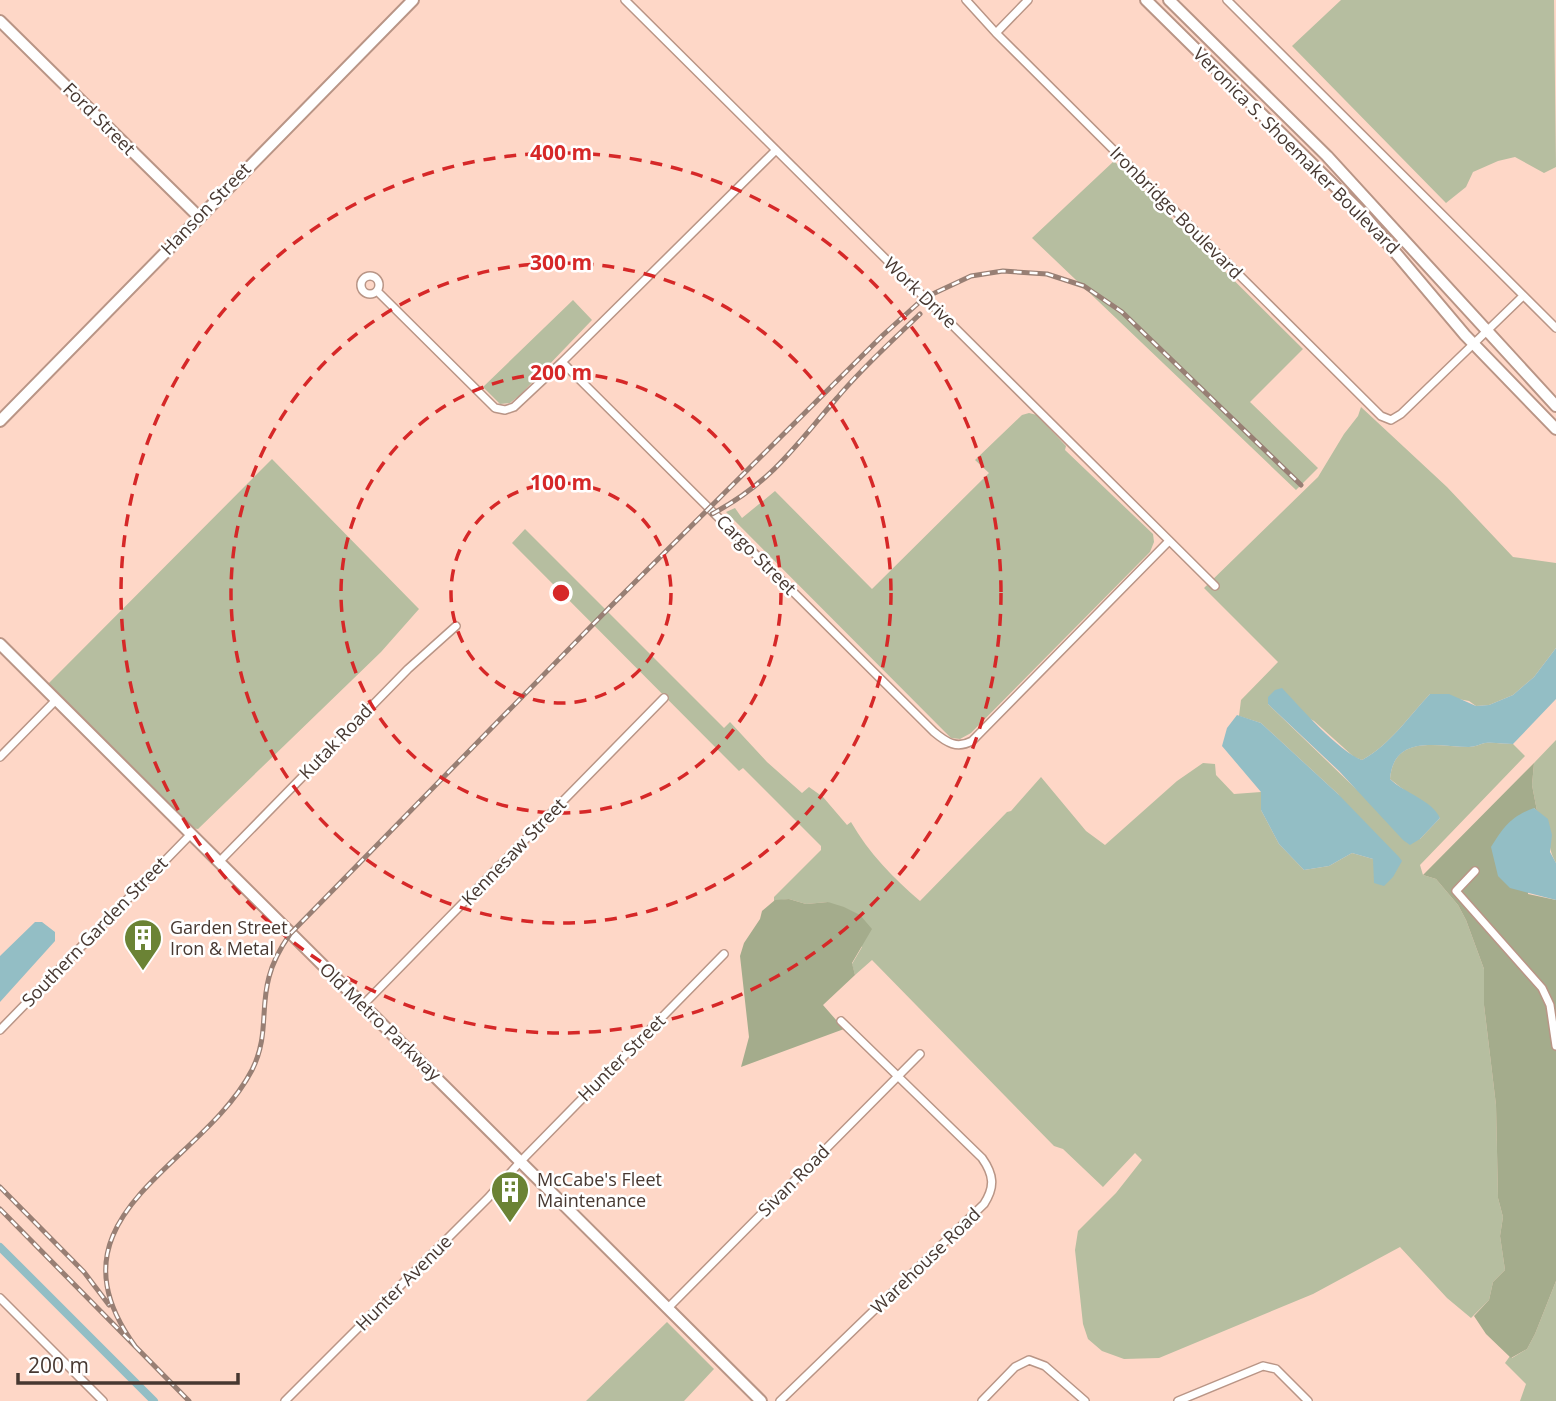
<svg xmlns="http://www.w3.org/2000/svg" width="1556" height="1401" font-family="'Open Sans',sans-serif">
<rect width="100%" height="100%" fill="#fed7c7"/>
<path fill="#b6bea0" d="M 1341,0 L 1554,0 L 1556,167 L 1544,173 L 1515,157 L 1498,161 L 1473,172 L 1466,187 L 1446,203 L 1292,46 Z
M 1114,161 L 1303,349 L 1250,402 L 1318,468 L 1296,490 L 1032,238 Z
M 573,300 L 592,320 L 520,395 L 510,403 L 500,404 L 483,387 Z
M 1361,407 L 1447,487 L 1513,557 L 1556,563 L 1556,648 L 1534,677 L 1513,695 L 1489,705 L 1476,706 L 1469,701 L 1430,694 C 1409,716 1390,745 1362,760 L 1354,757 L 1314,721 L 1268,697 L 1268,704 L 1355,788 L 1420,839 L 1440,818 L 1390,779 C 1394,733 1438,747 1469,747 C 1475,747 1480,744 1485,743 C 1494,742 1504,744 1513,744 L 1525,756 L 1420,865 L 1423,875 L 1436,879 L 1458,905 L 1466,920 L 1484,969 L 1484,1005 L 1496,1105 L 1498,1198 L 1503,1217 L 1500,1236 L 1505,1270 L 1493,1282 L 1489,1300 L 1471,1318 L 1447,1298 L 1400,1247 L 1313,1294 L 1159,1358 L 1124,1359 L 1102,1351 L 1088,1339 L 1083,1324 L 1075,1250 L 1078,1231 L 1116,1193 L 1142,1160 L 1135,1153 L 1103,1187 L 1063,1149 L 1054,1146 L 872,960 L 855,975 L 852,964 L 862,947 L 828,902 L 806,904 L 789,899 L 774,901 L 774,897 L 821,850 L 821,846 L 743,768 L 739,771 L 512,543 L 525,529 L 724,728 L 730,722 L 767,762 L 802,793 L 809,787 L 823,797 L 847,825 L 851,822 C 868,852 894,879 920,901 L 1007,812 L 1011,811 L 1041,777 L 1086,831 L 1105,845 L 1177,781 L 1203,763 L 1215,764 L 1216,775 L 1234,794 L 1261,792 L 1261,810 L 1279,844 L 1304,870 L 1329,866 L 1352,853 L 1373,859 L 1393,877 L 1338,794 L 1261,723 L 1239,716 L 1241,700 L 1278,662 L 1204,588 L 1318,477 L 1344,434 L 1358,416 Z
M 1029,413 L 1037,415 L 1066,446 L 1065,450 L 1153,534 L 1154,542 L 1150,552 L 971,733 L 960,739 L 951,738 L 726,512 L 735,508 L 742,518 L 775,491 L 872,589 L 989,473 L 975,460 L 1022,415 Z
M 272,459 L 419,609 L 381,652 L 198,829 L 191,828 L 47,685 Z
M 1556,740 L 1556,863 C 1543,840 1556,829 1537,811 L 1532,785 L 1534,763 Z
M 1556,1281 L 1556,1401 L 1520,1401 L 1526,1384 L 1505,1363 L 1510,1356 L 1512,1358 L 1527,1349 L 1535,1334 Z
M 667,1322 L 714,1369 L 684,1401 L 586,1401 Z"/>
<path fill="#a4ac8c" d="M 1534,763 L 1532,785 L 1537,811 L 1534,808 L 1528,894 L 1556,900 L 1556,1281 L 1535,1334 L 1527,1349 L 1511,1358 L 1486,1334 L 1474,1316 L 1489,1300 L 1493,1282 L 1505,1270 L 1500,1236 L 1503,1217 L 1498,1198 L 1496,1105 L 1484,1005 L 1484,969 L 1466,920 L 1458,905 L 1436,879 L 1423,875 Z
M 789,899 L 806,904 L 828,902 L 844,907 L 860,915 L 872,929 L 852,963 L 855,975 L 823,1005 L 844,1029 L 741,1067 L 749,1037 L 740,956 L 744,943 L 760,919 L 762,911 L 775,900 Z"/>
<path fill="#93bec5" d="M 1556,648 L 1556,699 L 1513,744 C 1504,744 1494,742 1485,743 C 1480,744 1475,747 1469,747 C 1439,747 1394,733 1390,779 C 1404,793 1432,800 1440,818 L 1420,839 L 1410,845 L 1403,840 L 1339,771 L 1268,704 L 1268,697 L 1275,690 L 1282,688 C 1301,708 1338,751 1362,760 C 1390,745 1409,716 1430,694 L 1449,694 L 1476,706 L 1489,705 L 1513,695 L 1534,677 Z
M 1237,715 L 1261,723 L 1338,794 L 1399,857 L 1402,861 L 1393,877 L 1384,886 L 1374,883 L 1373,859 L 1352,853 L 1329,866 L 1304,870 L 1279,844 L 1261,810 L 1261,792 L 1222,746 L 1227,728 Z
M 1534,808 L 1548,819 L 1552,835 L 1550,852 L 1556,863 L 1556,900 L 1510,888 L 1498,876 L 1491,847 C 1504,827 1510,817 1534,808 Z
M 35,922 L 42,922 L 55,932 L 55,941 L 0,1002 L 0,956 Z"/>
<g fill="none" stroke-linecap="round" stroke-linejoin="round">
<path stroke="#93bec5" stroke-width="8" d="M 0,1247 L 154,1401"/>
<defs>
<path id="street" d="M 625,0 L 1215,586
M 966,0 L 996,33 L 1381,416 L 1391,420 L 1401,414 L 1523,296
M 1227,0 L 1556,328
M 996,33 L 1028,0
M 776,150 L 562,362 L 934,732 C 947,743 957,749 972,741 L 1169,541
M361 285a9 9 0 1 1 18 0a9 9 0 1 1-18 0Z
M 377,291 L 495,408 L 505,410 L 514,407 L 562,362
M 0,757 L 56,700
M 219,862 L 408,669 L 456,626
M 1475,871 L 1456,891 L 1542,988 L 1550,1005 L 1556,1046
M 363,1005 L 664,698
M 0,1030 L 191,834
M 0,1298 L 103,1401
M 668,1308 L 920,1054
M 285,1401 L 488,1198 L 520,1162 L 724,954
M 780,1401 L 984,1204 C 995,1187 994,1175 982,1158 L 841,1021
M 982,1401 L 1015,1367 L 1029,1360 L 1045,1366 L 1085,1401
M 1178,1401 L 1263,1366 L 1276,1369 L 1308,1401"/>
<path id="secondary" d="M 1146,0 L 1363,214 L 1465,335 L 1556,429
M 1169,0 L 1327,156 L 1556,406
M 0,21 L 198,216
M 0,421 L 413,0
M 0,644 L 761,1401"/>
</defs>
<use href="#street" stroke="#b99586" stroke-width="10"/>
<use href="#secondary" stroke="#b99586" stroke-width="14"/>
<use href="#street" stroke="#fff" stroke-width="7"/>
<use href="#secondary" stroke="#fff" stroke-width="10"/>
<defs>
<path id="rail" d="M 712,514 C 772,482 794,447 837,398 C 862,368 892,341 920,314
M 0,1187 L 84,1272 L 109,1305
M 0,1209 L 189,1401
M 135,1346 C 40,1215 202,1167 252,1070 C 269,1036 260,1010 269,977 C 273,961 281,947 290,934 L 610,607 L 883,335 L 924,298 L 971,276 L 1003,271 L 1047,274 L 1084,286 L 1122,312 L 1301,485"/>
</defs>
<use href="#rail" stroke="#987f74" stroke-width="5"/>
<use href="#rail" stroke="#fff" stroke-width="2.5" stroke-dasharray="8" stroke-linecap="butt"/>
</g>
<g fill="none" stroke="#d62828" stroke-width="3.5" stroke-dasharray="12 9">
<circle cx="561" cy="593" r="110"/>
<circle cx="561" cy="593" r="220"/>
<circle cx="561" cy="593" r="330"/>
<circle cx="561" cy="593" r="440"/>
</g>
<defs>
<symbol id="building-pin" viewBox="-11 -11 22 30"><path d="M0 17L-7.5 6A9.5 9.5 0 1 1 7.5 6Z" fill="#6b8335" stroke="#fff"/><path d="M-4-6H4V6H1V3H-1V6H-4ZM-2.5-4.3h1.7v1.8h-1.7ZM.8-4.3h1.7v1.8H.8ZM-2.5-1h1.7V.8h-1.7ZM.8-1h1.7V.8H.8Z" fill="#fff"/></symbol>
</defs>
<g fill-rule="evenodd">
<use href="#building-pin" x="121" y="916" width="44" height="60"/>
<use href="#building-pin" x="488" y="1168" width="44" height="60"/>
</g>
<g text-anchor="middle" stroke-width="5" stroke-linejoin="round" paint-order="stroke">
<g font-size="18" fill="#473831" stroke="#fff">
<text transform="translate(99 119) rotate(45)" y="6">Ford Street</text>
<text transform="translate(1296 151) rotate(45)" y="6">Veronica S. Shoemaker Boulevard</text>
<text transform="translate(206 209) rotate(-46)" y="6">Hanson Street</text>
<text transform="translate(1176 213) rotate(45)" y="6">Ironbridge Boulevard</text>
<text transform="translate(920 293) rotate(44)" y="6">Work Drive</text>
<text transform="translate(756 555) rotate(45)" y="6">Cargo Street</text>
<text transform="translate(336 742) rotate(-46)" y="6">Kutak Road</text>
<text transform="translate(514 852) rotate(-46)" y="6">Kennesaw Street</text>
<text transform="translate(95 932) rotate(-46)" y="6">Southern Garden Street</text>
<text transform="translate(380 1022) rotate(44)" y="6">Old Metro Parkway</text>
<text transform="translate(622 1058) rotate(-45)" y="6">Hunter Street</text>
<text transform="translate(794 1181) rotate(-45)" y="6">Sivan Road</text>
<text transform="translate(926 1261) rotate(-44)" y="6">Warehouse Road</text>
<text transform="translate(404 1283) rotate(-45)" y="6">Hunter Avenue</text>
</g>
<g font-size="18" fill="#473831" stroke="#fff" text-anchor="start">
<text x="170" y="934">Garden Street<tspan x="170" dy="21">Iron &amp; Metal</tspan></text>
<text x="537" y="1186">McCabe's Fleet<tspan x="537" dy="21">Maintenance</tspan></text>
</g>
</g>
<circle cx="561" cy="593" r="10" fill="#d62828" stroke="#fff" stroke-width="3.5"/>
<g font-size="21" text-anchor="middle" font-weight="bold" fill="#d62828" stroke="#fff" stroke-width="5" stroke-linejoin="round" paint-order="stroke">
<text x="561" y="160">400 m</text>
<text x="561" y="270">300 m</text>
<text x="561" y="380">200 m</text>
<text x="561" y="490">100 m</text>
</g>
<path d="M18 1373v10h220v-10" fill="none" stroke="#473831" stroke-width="3.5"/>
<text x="28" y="1373" font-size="21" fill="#473831" stroke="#ffffff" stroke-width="5" paint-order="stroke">200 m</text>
</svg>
